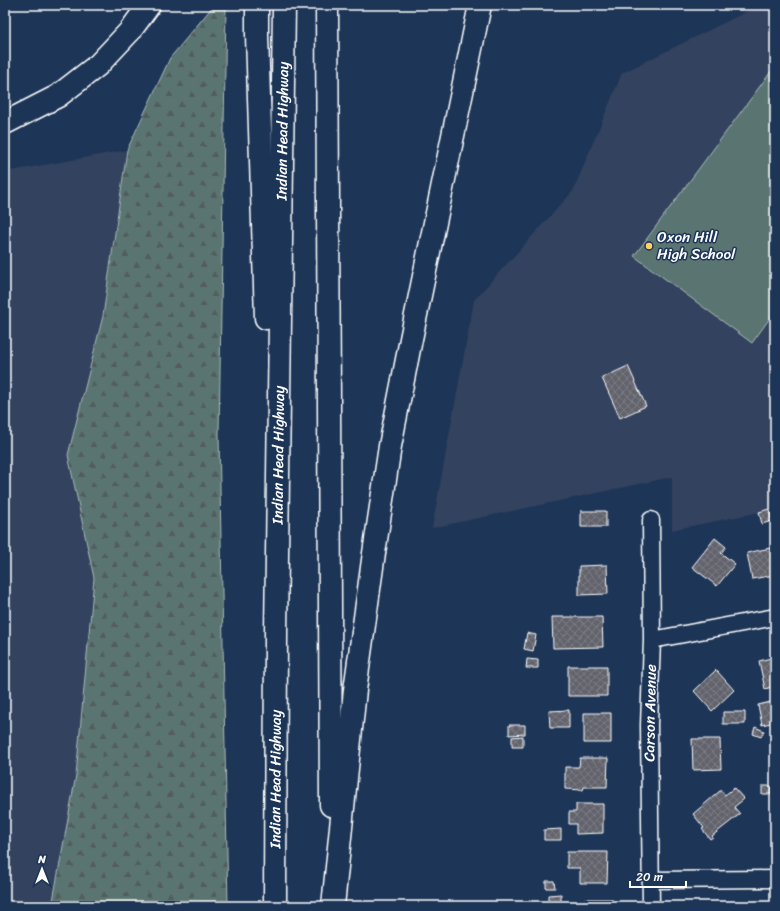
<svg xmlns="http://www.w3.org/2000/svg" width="780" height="911" font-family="Sriracha,sans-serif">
<defs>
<pattern id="forest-firs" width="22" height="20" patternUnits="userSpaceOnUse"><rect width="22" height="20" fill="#5a7471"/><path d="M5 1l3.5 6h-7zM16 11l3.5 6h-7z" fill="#525c5b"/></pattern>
<pattern id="building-cross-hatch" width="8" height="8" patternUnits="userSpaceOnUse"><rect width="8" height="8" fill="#63646d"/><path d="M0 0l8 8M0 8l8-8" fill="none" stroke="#7a7b83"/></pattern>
</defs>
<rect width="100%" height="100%" fill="#1d3557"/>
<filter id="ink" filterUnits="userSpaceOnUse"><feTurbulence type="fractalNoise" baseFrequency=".025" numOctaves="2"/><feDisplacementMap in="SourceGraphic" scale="8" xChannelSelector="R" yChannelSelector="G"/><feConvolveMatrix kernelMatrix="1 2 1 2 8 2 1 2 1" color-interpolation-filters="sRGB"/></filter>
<g filter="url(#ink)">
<path fill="#32435e" d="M 760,5 L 775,5 L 775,509 L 672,530 L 672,477 L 432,528 L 474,300 L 573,191 L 622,73 Z
M 127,150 L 103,316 L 68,455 L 94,578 L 76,775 L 52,906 L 5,906 L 5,172 Z"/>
<path fill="url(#forest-firs)" stroke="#acbab8" d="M 214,5 L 226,5 L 219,434 L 228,906 L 52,906 L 76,775 L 94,578 L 68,455 L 103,316 L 127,150 L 170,58 Z"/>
<path fill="#5a7471" stroke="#acbab8" d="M 775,66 L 775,311 L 752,343 L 634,256 Z"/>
<path fill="url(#building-cross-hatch)" stroke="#fff" d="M 628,366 L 646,406 L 620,418 L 602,378 Z
M 769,509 L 772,521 L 762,524 L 759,512 Z
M 581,511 L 606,511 L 606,527 L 581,527 Z
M 715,538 L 726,547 L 721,553 L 735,564 L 717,586 L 692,567 Z
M 775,547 L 775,575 L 752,579 L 747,553 Z
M 607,565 L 608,594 L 579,595 L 579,566 Z
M 552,617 L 602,617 L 603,647 L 553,648 Z
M 527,633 L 536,635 L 533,651 L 524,649 Z
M 775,657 L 775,686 L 765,689 L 759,661 Z
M 527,659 L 538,660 L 538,668 L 526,668 Z
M 568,666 L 607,666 L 607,696 L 568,696 Z
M 716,670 L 734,690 L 712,711 L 694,691 Z
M 775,701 L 775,722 L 762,725 L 758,705 Z
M 569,710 L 569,728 L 550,728 L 549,711 Z
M 723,712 L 745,712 L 745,724 L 723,724 Z
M 584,713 L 611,713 L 611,743 L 584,743 Z
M 509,725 L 525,725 L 525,734 L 509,735 Z
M 755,727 L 764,731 L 761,737 L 753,734 Z
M 523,736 L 523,747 L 512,747 L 512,737 Z
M 692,739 L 720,739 L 721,769 L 693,770 Z
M 580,758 L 608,758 L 607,787 L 584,787 L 583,790 L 565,789 L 565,767 L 579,767 Z
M 762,786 L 771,786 L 771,794 L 762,794 Z
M 734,788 L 744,799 L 734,807 L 740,814 L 712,836 L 713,837 L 710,839 L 702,829 L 704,828 L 693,814 L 721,790 L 725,795 Z
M 576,804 L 603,804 L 603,833 L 576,834 L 576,824 L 569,824 L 569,812 L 576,812 Z
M 561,829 L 561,840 L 544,840 L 544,830 Z
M 567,852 L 608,852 L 607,883 L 580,883 L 580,868 L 567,868 Z
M 546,881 L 554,881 L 555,888 L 546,888 Z
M 561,894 L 561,906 L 548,906 L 548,895 Z
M 584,899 L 612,899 L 612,906 L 576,906 L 576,901 L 584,901 Z"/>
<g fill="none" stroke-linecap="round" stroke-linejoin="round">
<defs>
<path id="street" d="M 651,520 L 652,640 L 649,725 L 651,906
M 652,640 L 775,617
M 651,880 L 775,879"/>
<g id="highway">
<path d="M 257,5 L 257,35 L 266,318"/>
<path d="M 327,5 L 331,805"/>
<path d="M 5,123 L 58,96 L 98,65 L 130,31 L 149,5"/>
<path id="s1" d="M 275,906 L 276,634 L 284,5"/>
<path d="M 333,906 L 355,690 L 373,560 L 390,446 L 411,339 L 480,5"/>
</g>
</defs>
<use href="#street" stroke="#fff" stroke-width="19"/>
<use href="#highway" stroke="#fff" stroke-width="25"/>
<use href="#street" stroke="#1d3557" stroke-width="16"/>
<use href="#highway" stroke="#1d3557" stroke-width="22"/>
</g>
</g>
<circle fill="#ffd166" stroke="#1d3557" stroke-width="1.5" cx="649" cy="246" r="4"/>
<g text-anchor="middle" stroke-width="3" stroke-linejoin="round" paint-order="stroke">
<g font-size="15" fill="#fff" stroke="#1d3557">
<text dy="5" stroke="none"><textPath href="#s1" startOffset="775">Indian Head Highway</textPath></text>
<text dy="5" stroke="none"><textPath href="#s1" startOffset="451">Indian Head Highway</textPath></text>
<text transform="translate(650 713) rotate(-89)" y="5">Carson Avenue</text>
<text dy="5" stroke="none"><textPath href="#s1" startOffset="127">Indian Head Highway</textPath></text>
</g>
<g font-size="15" fill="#fff" stroke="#1d3557" text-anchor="start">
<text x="657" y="242">Oxon Hill<tspan x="657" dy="17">High School</tspan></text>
</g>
</g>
<rect width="780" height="911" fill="none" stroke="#1d3557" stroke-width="20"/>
<rect x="10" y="10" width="760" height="891" fill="none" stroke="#fff" stroke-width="1.5" filter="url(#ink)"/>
<g transform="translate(42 869)" stroke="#1d3557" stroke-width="3" paint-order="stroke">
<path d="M0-3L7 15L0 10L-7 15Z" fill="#ffffff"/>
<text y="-6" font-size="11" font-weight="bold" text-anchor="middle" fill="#ffffff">N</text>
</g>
<path d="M630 881v6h56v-6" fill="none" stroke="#ffffff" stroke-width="2"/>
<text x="636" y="881" font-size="12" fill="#ffffff" stroke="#1d3557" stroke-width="3" paint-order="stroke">20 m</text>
</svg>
